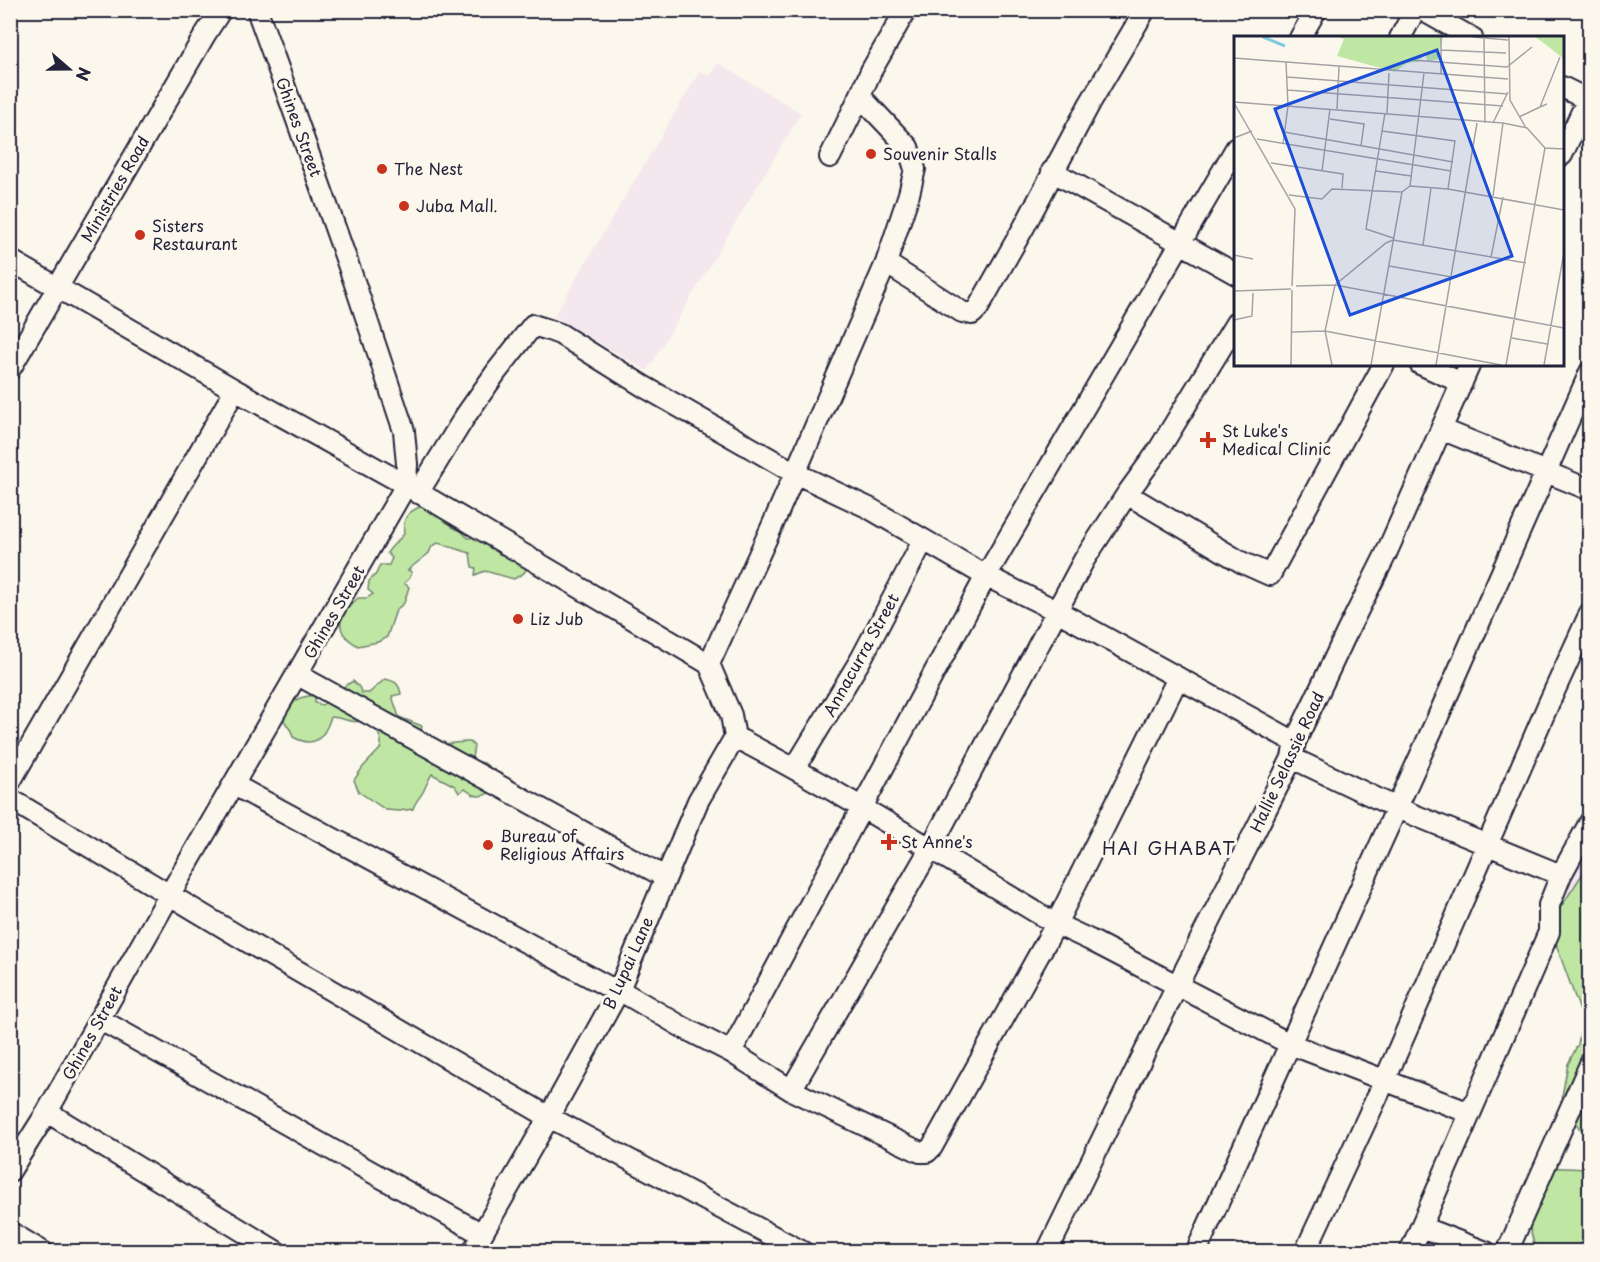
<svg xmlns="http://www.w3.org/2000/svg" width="1600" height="1262" font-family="'Playpen Sans',sans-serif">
<rect width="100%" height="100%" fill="#fbf7ec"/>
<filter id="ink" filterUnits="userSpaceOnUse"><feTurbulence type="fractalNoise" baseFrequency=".0167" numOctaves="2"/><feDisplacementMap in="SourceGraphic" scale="12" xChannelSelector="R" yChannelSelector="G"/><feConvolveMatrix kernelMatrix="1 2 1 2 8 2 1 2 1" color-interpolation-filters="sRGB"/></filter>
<g filter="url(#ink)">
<path fill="#f4e7ed" d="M 718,63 L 801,113 L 647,371 L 554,316 L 700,71 L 710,76 Z
M 1589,840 L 1589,934 L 1561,882 Z"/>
<path fill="#bfe7a3" stroke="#70846f" stroke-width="1.5" d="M 426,504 L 453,522 L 452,527 L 461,531 L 468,538 L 483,536 L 497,546 L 499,554 L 502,555 L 512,552 L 525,562 L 527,568 L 524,573 L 514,579 L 485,571 L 475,575 L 476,568 L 472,567 L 470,553 L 438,543 L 432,546 L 429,553 L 408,570 L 412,572 L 409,579 L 404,583 L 409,587 L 404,603 L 396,610 L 387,637 L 378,642 L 358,646 C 332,631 338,616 358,598 L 367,598 L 373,594 L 368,590 L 369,581 L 376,574 L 380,565 L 389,565 L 392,558 L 387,553 C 392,545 398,541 404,534 C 402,514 410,511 426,504 Z
M 385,679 C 395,681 399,683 401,694 L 392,696 L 399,717 L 422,726 L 421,731 C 425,734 429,739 433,741 C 444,747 458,741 470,742 L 474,746 L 472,758 L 475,761 L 484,763 L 493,770 L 490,775 L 496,790 C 489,793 480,799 472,794 C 469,792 467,790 464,789 L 459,793 L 455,786 L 432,774 C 428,780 427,784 424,790 C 421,797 415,801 413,809 L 399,811 L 386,810 L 359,792 L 354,780 L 363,767 L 381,748 L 381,740 L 376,728 L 365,719 C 355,726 342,717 331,717 C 324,738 315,749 293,737 L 291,731 L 283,719 C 295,701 291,698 315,695 L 315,703 L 322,705 L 343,687 L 353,681 L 359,687 L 362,693 L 369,693 Z
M 1589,864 L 1589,1132 L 1579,1128 L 1562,1096 L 1568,1064 L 1578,1044 L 1583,1019 L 1557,947 L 1553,919 Z
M 1541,1167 L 1589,1169 L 1589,1251 L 1544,1251 L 1534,1244 L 1524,1205 Z"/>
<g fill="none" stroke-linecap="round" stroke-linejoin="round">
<defs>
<path id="minor" d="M 1422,10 L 1472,38
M 1300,38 L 1316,10
M 1400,38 L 1415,10
M 1562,87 L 1590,101
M 1562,155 L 1590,94
M 830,157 L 860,96
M 1052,171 L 1236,274
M 10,260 L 235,390 L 406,485 L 709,664
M 886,263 L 962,312 L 972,314 L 978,308 L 1024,227 L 1090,103 L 1145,10
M 1420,364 L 1462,383
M 10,369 L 206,33 L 221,10
M 1441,429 L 1590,490
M 418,493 L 466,415 L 497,371 L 533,325 L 549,330 L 560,334 L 643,386 L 795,473 L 869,508 L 986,576 L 1057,611 L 1295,742
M 1127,494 L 1241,562 L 1270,575 L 1384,364
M 709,664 L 773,524 L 886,263 L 909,194 L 915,169 L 908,147 L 860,96 L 871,71 L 906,10
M 298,675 L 665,877
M 735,737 C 845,794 950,861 1056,924 L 1090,940 L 1290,1044 L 1470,1113
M 1292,758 L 1397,808 L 1561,875
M 795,768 L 861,659 L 923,541
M 10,782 L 235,390
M 234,785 L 618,992
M 10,799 L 258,948 L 549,1117 L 803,1252
M 618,992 L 614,987 L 684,1028 L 731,1052 L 791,1090 L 920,1152 L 927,1152 L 932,1147 L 1056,924 L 1178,678
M 99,1019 L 482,1234
M 731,1052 L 986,576 L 1236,148
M 791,1090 L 930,849 L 1084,560 L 1127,494 L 1158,451 L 1236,323
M 47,1112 L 277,1252
M 10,1171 L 47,1112 L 170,894 L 406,485 L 407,464 L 404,431 L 355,284 L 294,112 L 257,10
M 1421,1227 L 1486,1252
M 10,1232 L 43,1252
M 473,1252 L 482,1234 L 549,1117 L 618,992 L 698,801 L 735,737 L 731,715 L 709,664
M 1047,1252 L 1177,986 L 1292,758 L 1295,742 L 1347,632 L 1385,556 L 1470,364
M 1196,1252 L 1437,719 L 1590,372
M 1305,1252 L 1385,1080 L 1548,705 L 1590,613
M 1410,1252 L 1549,932 L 1549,905 L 1561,875 L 1590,822
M 1507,1252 L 1590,1064"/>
</defs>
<use href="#minor" stroke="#22223b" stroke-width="24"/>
<use href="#minor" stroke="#fbf7ec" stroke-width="20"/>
</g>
</g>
<g fill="#c8321e" stroke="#fbf7ec" stroke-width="2">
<circle cx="871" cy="154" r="6"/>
<circle cx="382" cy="169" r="6"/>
<circle cx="404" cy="206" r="6"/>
<circle cx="140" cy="235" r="6"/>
<path d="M1205 431h6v6h6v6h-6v6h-6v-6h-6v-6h6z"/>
<circle cx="518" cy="619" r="6"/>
<path d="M886 833h6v6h6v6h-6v6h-6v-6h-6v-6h6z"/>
<circle cx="488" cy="845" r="6"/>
</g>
<g text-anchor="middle" stroke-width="6" stroke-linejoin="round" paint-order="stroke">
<g font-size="16" fill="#22223b" stroke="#fbf7ec">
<text transform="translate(299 127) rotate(70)" y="6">Ghines Street</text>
<text transform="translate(115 189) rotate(-60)" y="6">Ministries Road</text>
<text transform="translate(334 612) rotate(-60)" y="6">Ghines Street</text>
<text transform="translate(861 655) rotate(-61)" y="6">Annacurra Street</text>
<text transform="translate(1287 762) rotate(-65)" y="6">Hallie Selassie Road</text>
<text transform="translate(628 963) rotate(-66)" y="6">B Lupai Lane</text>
<text transform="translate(92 1033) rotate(-61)" y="6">Ghines Street</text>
</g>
<g font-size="16" fill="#22223b" stroke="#fbf7ec" text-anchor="start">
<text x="883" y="160">Souvenir Stalls</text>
<text x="394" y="175">The Nest</text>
<text x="416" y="212">Juba Mall.</text>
<text x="152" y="232">Sisters<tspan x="152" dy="18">Restaurant</tspan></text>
<text x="1222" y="437">St Luke's<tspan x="1222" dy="18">Medical Clinic</tspan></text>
<text x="530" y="625">Liz Jub</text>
<text x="500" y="842">Bureau of<tspan x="500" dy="18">Religious Affairs</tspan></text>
<text x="901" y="848">St Anne's</text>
</g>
<g font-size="18" letter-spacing="1.5" fill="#22223b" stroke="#fbf7ec">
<text x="1169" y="855">HAI GHABAT</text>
</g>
</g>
<g transform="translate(1234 36)">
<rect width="330" height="330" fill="#fbf7ec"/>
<path d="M 103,1 L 209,1 L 204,23 L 194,26 L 191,18 L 184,26 L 173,27 L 161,36 L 103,20 L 110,3 ZM 301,1 L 330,1 L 330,23 L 311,8 Z" fill="#bfe7a3"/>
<path fill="none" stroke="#81cbe1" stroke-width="3" d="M 29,1 L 51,10"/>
<path fill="none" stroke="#a4a2a5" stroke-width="1.5" d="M 207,1 L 207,38M 239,1 L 274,4M 275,1 L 276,64 L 292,92M 250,3 L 251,87M 207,14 L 272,17M 0,22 L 274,43M 177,24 L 273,31 L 298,11M 53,41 L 274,58M 53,54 L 269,70M 0,66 L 269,87 L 293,92 L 311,112 L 330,113M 0,67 L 61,173 L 58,250M 313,68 L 306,71 L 326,21M 103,73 L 105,31M 151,77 L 132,193 L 159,202M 153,77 L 155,37M 285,81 L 306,71M 96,83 L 130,88 L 127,110M 259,87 L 274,56M 148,95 L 221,105 L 214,153M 50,96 L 219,126M 0,102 L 18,95M 23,103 L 217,135M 49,108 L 54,70 L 52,26M 37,127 L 109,138 L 108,152M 88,135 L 96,73M 142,135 L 177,140M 176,150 L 190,37M 168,156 L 176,150 L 214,153 L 330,174M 55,159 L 88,163 L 98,153 L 168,156M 259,160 L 269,87M 189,209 L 197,152M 0,219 L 19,223M 257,221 L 269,161M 155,230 L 218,241M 62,250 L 101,249 L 330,292M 0,255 L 57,253M 0,284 L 18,280 L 19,257M 58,296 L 91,295 L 267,329M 278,302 L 313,308M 57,329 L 58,254M 98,329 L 91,295 L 101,249 L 152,207 L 159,204 L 292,227M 137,329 L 168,156M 202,329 L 243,87M 272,329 L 311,112M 310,329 L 330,216"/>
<path fill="#1d4ed8" fill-opacity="0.15" stroke="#1d4ed8" stroke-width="3" d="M 203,14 L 278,220 L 116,279 L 41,73 Z"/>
<rect width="330" height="330" fill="none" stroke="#22223b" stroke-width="3"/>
</g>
<rect width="1600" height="1262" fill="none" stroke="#fbf7ec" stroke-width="36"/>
<rect x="18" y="18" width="1564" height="1226" fill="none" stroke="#22223b" stroke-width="2" filter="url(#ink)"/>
<g transform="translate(69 69) rotate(110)" stroke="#fbf7ec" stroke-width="4.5" paint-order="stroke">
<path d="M0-4.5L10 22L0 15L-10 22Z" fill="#22223b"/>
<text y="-9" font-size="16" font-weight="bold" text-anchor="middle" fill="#22223b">N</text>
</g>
</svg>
